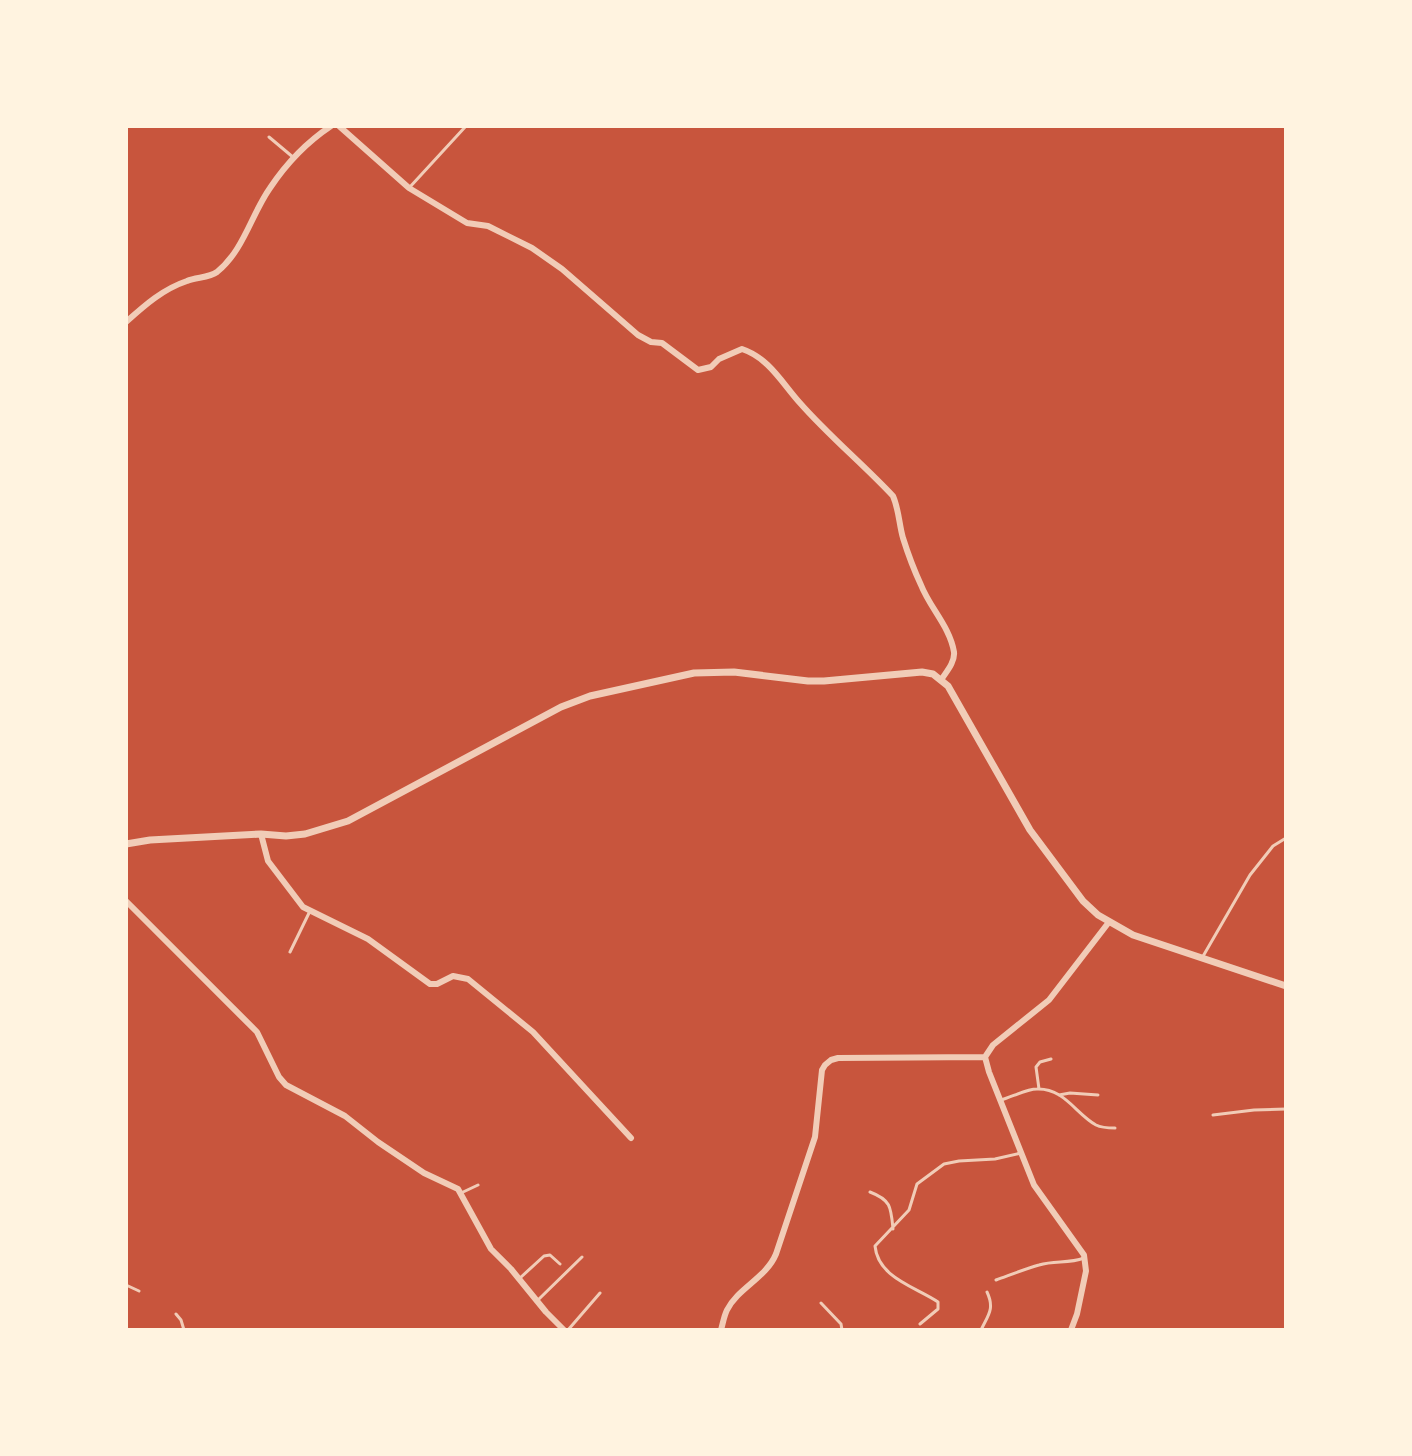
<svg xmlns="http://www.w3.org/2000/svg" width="1412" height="1456" font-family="Lato,sans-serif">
<rect width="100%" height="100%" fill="#c8553d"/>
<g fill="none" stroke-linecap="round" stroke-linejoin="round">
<path stroke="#f1ccb7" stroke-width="3" d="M 269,137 L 294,158
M 409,188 L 466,126
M 290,952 L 310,911
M 1202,958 L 1250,875 L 1273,846 L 1286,838
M 1039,1089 L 1036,1067 L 1040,1062 L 1051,1059
M 1059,1095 L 1070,1093 L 1098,1095
M 1001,1100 C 1012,1097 1026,1089 1037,1089 C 1064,1088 1076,1114 1096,1125 C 1102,1128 1108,1128 1115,1128
M 1213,1115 L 1254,1110 L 1286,1109
M 870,1192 C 891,1200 891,1207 893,1229
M 461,1193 L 478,1185
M 520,1278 L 544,1256 L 550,1255 L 560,1264
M 996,1280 C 1010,1275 1025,1269 1039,1265 C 1055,1260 1068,1264 1084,1258
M 126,1285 L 139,1291
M 539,1299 L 582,1257
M 821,1303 L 841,1324 L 842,1330
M 176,1314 L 181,1320 L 184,1330
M 920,1324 L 938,1309 L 938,1302 C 916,1287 878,1278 875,1246 L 909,1210 L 917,1184 L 944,1164 L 959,1161 L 995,1159 L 1021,1153
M 568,1330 L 600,1293
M 981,1330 C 988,1315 995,1309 987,1292"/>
<path stroke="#f1ccb7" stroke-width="6" d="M 339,126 L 409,188 L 467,223 L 488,226 L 532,248 L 562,269 L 638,335 L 651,342 L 662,343 L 698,370 L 711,367 L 719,359 L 742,349 C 769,358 782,383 800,403 C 829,436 863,464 893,496 C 899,510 899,524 903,538 C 908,554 914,570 921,585 C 930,608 950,627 954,652 C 955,662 947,671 941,680
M 126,322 C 145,305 163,289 187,281 C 196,277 209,278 217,272 C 244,250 251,215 270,188 C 286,164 307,142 331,126
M 261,834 L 268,861 L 303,907 L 368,939 L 430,984 L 437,984 L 453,976 L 468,979 L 533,1032 L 631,1138
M 126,901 L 257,1032 L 279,1077 L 286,1085 L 345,1116 L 378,1142 L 424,1173 L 458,1189 L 491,1249 L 511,1269 L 546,1312 L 564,1330
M 721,1330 C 723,1323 724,1316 727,1310 C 738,1288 766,1278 776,1254 L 815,1137 L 822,1070 L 825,1065 L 831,1060 L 838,1058 L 985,1057
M 1071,1330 L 1077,1314 L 1086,1271 L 1084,1255 L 1034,1185 L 989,1072 L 985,1057 L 993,1045 L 1049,1000 L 1109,922"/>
<path stroke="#f1ccb7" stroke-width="7" d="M 126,844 L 150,840 L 261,834 L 286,836 L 305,834 L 348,821 L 561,707 L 590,696 L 694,673 L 734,672 L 808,681 L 824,681 L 922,672 L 933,674 L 948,686 L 1030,830 L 1083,901 L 1098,915 L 1133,935 L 1286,986"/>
</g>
<rect width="1412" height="1456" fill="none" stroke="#fff3e0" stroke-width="256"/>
</svg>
